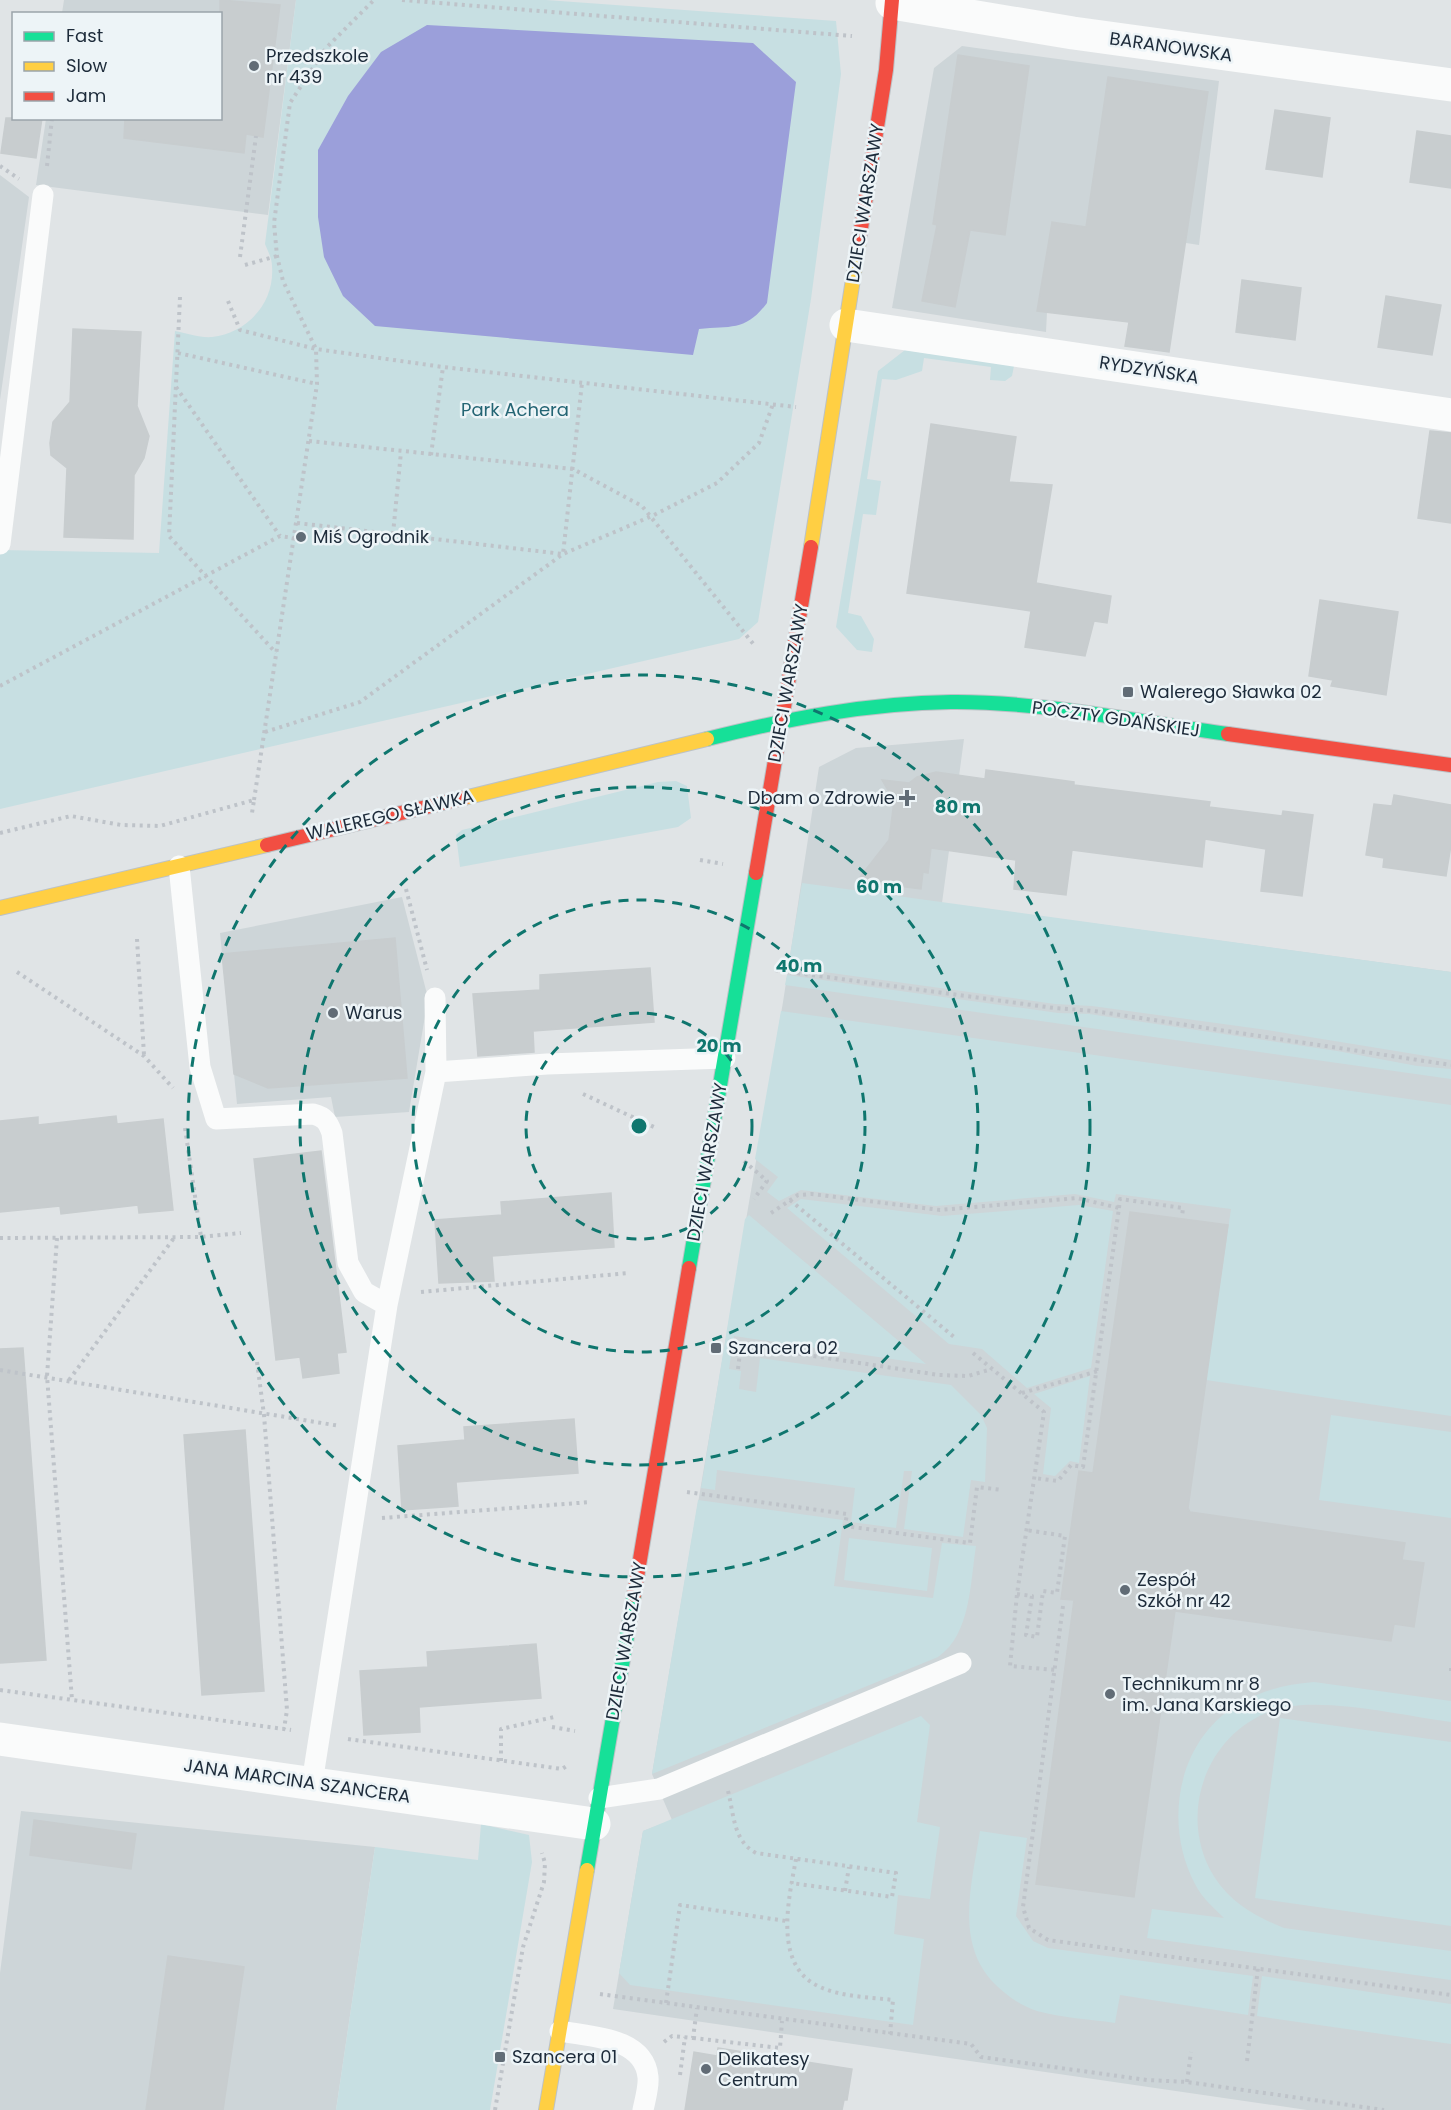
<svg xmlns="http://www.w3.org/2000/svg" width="1451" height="2110" font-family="Poppins,sans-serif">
<rect width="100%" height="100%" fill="#e0e4e6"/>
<path fill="#cdd5d8" d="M 64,0 L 296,0 L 268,215 L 36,185 L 46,119 L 220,118 L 220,14 L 62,13 Z
M 962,46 L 1219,81 L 1199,245 L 1052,222 L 1037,310 L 1047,312 L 1046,332 L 892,308 L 934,68 Z
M 0,175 L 29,197 L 0,400 Z
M 964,739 L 942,903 L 1451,972 L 1451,2110 L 1307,2110 L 613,2009 L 643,1831 L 672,1820 L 652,1774 L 783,1002 L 819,767 L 856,748 Z
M 402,897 L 428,998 L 409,1112 L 335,1117 L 331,1097 L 237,1104 L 220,933 Z
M 21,1811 L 375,1847 L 336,2110 L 0,2110 L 0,1973 Z"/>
<path fill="#c7dfe2" d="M 296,0 L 546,0 L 836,21 L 841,74 L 811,299 L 758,622 L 739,639 L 0,809 L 0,550 L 159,553 L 175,331 C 186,333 200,338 212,337 C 247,333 275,303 272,266 C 272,259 268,251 265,244 Z
M 905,350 L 1014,366 L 1012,376 L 1005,381 L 990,380 L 991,367 L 924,358 L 922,371 L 896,380 L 882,379 L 867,479 L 881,481 L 876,515 L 863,514 L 848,613 L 861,616 L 874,639 L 872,652 L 857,650 L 836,627 L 878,371 Z
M 676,781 L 687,786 L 691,818 L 678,827 L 460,867 L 456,835 L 462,830 L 658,782 Z
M 802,883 L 1451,972 L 1451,1060 L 1267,1030 L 1092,1006 L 1055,1004 L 788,967 Z
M 787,975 L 1058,1013 L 1089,1014 L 1337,1051 L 1417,1066 L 1451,1069 L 1451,1079 L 785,985 Z
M 781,1011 L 1451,1105 L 1451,1416 L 1206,1380 L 1231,1209 L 1116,1194 L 1114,1202 L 1075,1194 L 936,1206 L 801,1190 L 779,1201 L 767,1192 L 778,1177 L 755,1159 Z
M 801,1199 L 942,1216 L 1079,1205 L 1113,1211 L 1091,1368 L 1027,1388 L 982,1349 L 949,1344 L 787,1208 Z
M 749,1215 L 926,1364 L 734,1336 L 729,1369 L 741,1371 L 739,1389 L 756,1392 L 760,1358 L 951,1385 L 981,1415 L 987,1428 L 985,1482 L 971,1480 L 963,1537 L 904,1529 L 912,1471 L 904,1471 L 896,1528 L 851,1522 L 855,1488 L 717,1470 L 715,1490 L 701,1488 L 745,1219 Z
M 1090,1376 L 1079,1463 L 1070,1461 L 1055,1476 L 1043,1474 L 1051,1408 L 1034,1394 Z
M 1331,1415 L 1451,1432 L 1451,1518 L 1319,1500 Z
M 698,1500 L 843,1520 L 834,1586 L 933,1598 L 942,1543 L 976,1546 C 970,1583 971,1634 938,1657 L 652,1774 Z
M 849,1538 L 932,1548 L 927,1591 L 844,1580 Z
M 1314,1682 L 1451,1701 L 1451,1722 C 1404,1716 1318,1695 1274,1710 C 1205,1733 1176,1817 1215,1878 C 1231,1903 1258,1918 1284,1928 L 1451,1951 L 1451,1980 L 1147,1938 L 1152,1909 L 1224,1918 C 1213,1907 1202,1898 1195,1884 C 1162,1822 1178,1735 1244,1701 C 1266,1689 1289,1684 1314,1682 Z
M 921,1716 L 930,1725 L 917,1822 L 940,1827 L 930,1899 L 898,1895 L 894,1934 L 924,1939 L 913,2025 L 630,1985 L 619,1973 L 643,1831 Z
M 1280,1718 L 1451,1742 L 1451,1926 L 1255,1898 Z
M 481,1824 L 529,1835 L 532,1862 L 490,2110 L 336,2110 L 375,1847 L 478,1860 Z
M 980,1831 L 1027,1838 L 1016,1916 L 1033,1941 L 1048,1948 L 1253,1976 L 1248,2015 L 1120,1995 L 1115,2023 C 1089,2019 1062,2018 1037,2011 C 1022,2006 1010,1998 998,1987 C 953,1946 972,1884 980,1831 Z
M 1262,1976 L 1451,2004 L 1451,2044 L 1257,2016 Z"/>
<path fill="#9b9fda" d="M 427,25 L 753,43 L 796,82 L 767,303 C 746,331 732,326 699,329 L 693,355 L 375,326 L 343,296 L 324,257 L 318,217 L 318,150 L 348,96 L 381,52 Z"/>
<path fill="#c8cdcf" stroke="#c8cdcf" stroke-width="1.5" d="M 220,0 L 280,5 L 263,137 L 246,134 L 244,153 L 124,138 L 125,118 L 220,118 Z
M 958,55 L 1029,66 L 1005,235 L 970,230 L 955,307 L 922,301 L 937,225 L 933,224 Z
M 1108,77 L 1208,92 L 1169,352 L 1125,346 L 1129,322 L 1037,311 L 1052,222 L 1086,227 Z
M 1275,110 L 1330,118 L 1322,177 L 1266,169 Z
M 6,118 L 42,118 L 36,158 L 1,153 Z
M 1417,131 L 1451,136 L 1451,188 L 1410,182 Z
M 1242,280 L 1301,288 L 1295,340 L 1236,332 Z
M 1386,296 L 1441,305 L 1432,355 L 1378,347 Z
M 73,329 L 141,332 L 137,406 L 149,436 L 144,458 L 134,475 L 133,539 L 64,537 L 67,468 L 51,455 L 50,443 L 53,422 L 70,402 Z
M 931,424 L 1016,437 L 1009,482 L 1052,485 L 1036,583 L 1111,596 L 1107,623 L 1094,621 L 1085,656 L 1025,647 L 1031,611 L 907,593 Z
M 1430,431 L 1451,433 L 1451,523 L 1418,518 Z
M 1320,600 L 1398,612 L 1386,695 L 1331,686 L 1333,680 L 1309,676 Z
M 986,770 L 1074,782 L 1074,785 L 1210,802 L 1209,807 L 1282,816 L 1283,811 L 1313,815 L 1302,896 L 1261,891 L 1266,849 L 1205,839 L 1202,867 L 1072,850 L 1066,895 L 1014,889 L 1016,860 L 931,848 L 928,873 L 923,872 L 921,889 L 857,881 L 889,840 L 894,801 L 882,780 L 909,783 L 917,777 L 936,772 L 985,779 Z
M 1394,795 L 1451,805 L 1451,845 L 1446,876 L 1383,867 L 1384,858 L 1366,855 L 1374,804 L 1392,806 Z
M 395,938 L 407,1078 L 268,1088 L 234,1074 L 222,954 Z
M 650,968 L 654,1022 L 533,1031 L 534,1052 L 478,1056 L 473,994 L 540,990 L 540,975 Z
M 116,1116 L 117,1124 L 163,1119 L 173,1210 L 139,1213 L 138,1205 L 61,1214 L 60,1206 L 0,1212 L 0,1121 L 38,1117 L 38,1125 Z
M 321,1151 L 346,1352 L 337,1353 L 339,1373 L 303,1378 L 300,1357 L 276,1360 L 254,1159 Z
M 611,1193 L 614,1247 L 492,1256 L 494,1281 L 439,1283 L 435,1220 L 502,1215 L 501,1202 Z
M 1130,1212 L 1228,1225 L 1188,1508 L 1190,1512 L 1405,1543 L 1402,1560 L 1424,1563 L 1414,1627 L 1394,1624 L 1391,1641 L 1175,1611 L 1134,1897 L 1036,1884 L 1074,1600 L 1061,1599 L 1079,1471 L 1093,1473 Z
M 23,1348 L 46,1660 L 0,1663 L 0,1349 Z
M 574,1419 L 578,1473 L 456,1482 L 458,1506 L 402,1510 L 398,1446 L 465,1440 L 464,1427 Z
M 245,1430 L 264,1691 L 202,1695 L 184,1435 Z
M 536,1644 L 541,1698 L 419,1707 L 420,1732 L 364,1735 L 360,1671 L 428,1667 L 427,1652 Z
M 34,1820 L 136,1834 L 131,1869 L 30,1855 Z
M 168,1956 L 244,1967 L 223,2110 L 146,2110 Z
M 718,2048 L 852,2069 L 847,2100 L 844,2100 L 842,2110 L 685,2110 L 694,2052 L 717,2056 Z"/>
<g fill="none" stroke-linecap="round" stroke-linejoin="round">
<defs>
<path id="fast" d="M 707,739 C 787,719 868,703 951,702 C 1039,701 1139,722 1228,734
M 689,1268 L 756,873
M 587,1870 L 634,1595"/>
<path id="slow" d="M 811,547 L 859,241
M 464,798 L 707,739
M 0,908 L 267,845
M 546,2110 L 587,1870"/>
<path id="jam" d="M 859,241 L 886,70 L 892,0
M 1228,734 L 1451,765
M 267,845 L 464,798
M 756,873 L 811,547
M 634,1595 L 689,1268"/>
</defs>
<use href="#fast" stroke="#bcc2c6" stroke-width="16"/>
<use href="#slow" stroke="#bcc2c6" stroke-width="16"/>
<use href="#jam" stroke="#bcc2c6" stroke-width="16"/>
<path stroke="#bec3c9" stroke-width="4" stroke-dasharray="3 4.5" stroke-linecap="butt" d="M 402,0 L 852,36
M 0,166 L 19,179
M 47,166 L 52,118
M 240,257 L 256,136
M 245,265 L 277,256
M 180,297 L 169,536 L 276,653
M 228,301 L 240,330 L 316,349 L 443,367 L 796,407
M 178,353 L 317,384
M 176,387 L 280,536
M 309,441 L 573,469 L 642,506 L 755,646
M 431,455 L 443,367
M 297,523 L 563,554 L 582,383
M 393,534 L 401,452
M 0,686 L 280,536 L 294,538
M 265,732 L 360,702 L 563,554 L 652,516 L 717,483 L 759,443 L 773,404
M 254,800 L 317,384 L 316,349 L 283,281 L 277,256 L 274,223 L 290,103 L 326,48 L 374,0
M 0,833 L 71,816 L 121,825 L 160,826 L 254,800 L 252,813
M 700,860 L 723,864
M 406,889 L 427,970
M 137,939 L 144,1055
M 775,970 L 1054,1008 L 1094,1011 L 1451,1065
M 17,972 L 144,1056 L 173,1088
M 583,1094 L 656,1128
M 185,1128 L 201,1237
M 744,1161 L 767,1181 L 754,1199
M 790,1200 L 954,1337
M 1119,1208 L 1120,1199 L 1183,1208 L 1182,1217
M 771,1213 L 798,1195 L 812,1194 L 940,1210 L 1077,1198 L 1119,1208 L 1083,1467 L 1071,1465 L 1058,1481 L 1034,1478
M 0,1238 L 201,1237 L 241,1233
M 57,1238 L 47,1376 L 72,1700
M 421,1292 L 629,1273
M 973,1353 L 1044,1412 L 1017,1594 L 1010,1666 L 1056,1670
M 257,1362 L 264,1415 L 287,1710 L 284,1729
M 738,1369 L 741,1345 L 939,1375 L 968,1376 L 992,1369
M 0,1370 L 340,1426
M 69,1380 L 174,1238
M 1022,1393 L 1098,1371
M 687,1492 L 847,1514 L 845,1526 L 970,1543 L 977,1487 L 1003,1490
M 382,1518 L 591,1502
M 1017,1594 L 1032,1596 L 1026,1635 L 1037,1637 L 1043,1591 L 1057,1593 L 1065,1536 L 1026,1530
M 1063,1606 L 1023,1907 L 1029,1928 L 1048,1940 L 1451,1995
M 1451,1668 L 1451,1675
M 0,1690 L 291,1730
M 552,1727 L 575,1731
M 348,1739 L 562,1769 L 568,1765
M 501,1761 L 501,1729 L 554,1717
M 728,1791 C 734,1814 733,1841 756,1853 L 896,1873 L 892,1897 L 791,1883
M 796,1859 C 789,1898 772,1966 820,1987 C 842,1997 869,1997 893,2000 L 890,2034
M 845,1891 L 849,1867
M 600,1994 L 971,2044 L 981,2057 L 1147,2080 L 1187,2082 L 1384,2110
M 666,2003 L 680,1905 L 786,1921
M 693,2038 L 780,2048 L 782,2021
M 664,2042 L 672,2036 L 693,2038 L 697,2008
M 1247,2061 L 1258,1968
M 680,2075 L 685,2037
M 1187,2082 L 1191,2052
M 495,2110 L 523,1947 L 544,1882 L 545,1863 L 542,1853"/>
<path stroke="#fafbfb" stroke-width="21" d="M 0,544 L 43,195
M 179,866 L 200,1067 L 216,1119 L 313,1114 C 325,1117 328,1122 332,1133 L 348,1263 L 364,1292 L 387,1305
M 436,1072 L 547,1064 L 725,1058
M 312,1783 L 387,1305 L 436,1072 L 435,998
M 599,1798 L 659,1789 L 961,1663
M 560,2031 C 591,2037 644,2037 648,2077 C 649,2087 645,2100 643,2110"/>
<path stroke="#fafbfb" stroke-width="33" d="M 892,3 L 1073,33 L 1451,85
M 846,325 L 1451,415
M 0,1739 L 594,1824"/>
<use href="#fast" stroke="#16e098" stroke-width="14"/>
<use href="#slow" stroke="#ffcf43" stroke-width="14"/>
<use href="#jam" stroke="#f24e42" stroke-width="14"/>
</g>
<g fill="none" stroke="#0f766e" stroke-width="3" stroke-dasharray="10 8">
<circle cx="639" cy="1126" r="113"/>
<circle cx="639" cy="1126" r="226"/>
<circle cx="639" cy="1126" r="339"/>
<circle cx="639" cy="1126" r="451"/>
</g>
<g fill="#616c76" stroke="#edf4f7" stroke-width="2">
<circle cx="254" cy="66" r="6"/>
<circle cx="301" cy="537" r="6"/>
<rect x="1122" y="686" width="12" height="12" rx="3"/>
<path d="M904 789h6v6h6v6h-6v6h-6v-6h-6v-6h6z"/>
<circle cx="333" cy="1013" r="6"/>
<rect x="710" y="1342" width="12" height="12" rx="3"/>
<circle cx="1125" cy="1590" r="6"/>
<circle cx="1110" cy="1694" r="6"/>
<rect x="494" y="2051" width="12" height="12" rx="3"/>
<circle cx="706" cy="2069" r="6"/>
</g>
<g text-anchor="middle" stroke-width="5" stroke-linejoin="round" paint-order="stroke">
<g font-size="18" fill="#1d2b3a" stroke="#edf4f7">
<text transform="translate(1171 47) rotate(8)" y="6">BARANOWSKA</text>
<text transform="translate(865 203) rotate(-81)" y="6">DZIECI WARSZAWY</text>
<text transform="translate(1149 370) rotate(9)" y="6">RYDZYŃSKA</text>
<text transform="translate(788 683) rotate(-80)" y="6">DZIECI WARSZAWY</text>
<text transform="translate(1116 719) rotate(8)" y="6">POCZTY GDAŃSKIEJ</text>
<text transform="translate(390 815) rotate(-13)" y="6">WALEREGO SŁAWKA</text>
<text transform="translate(707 1162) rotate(-80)" y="6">DZIECI WARSZAWY</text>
<text transform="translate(626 1641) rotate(-80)" y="6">DZIECI WARSZAWY</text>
<text transform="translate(297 1781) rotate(8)" y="6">JANA MARCINA SZANCERA</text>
</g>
<g font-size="18" fill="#1d2b3a" stroke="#edf4f7" text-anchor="start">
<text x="266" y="62">Przedszkole<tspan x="266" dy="21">nr 439</tspan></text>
<text x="313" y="543">Miś Ogrodnik</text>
<text x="1140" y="698">Walerego Sławka 02</text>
<text x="895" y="804" text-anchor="end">Dbam o Zdrowie</text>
<text x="345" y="1019">Warus</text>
<text x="728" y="1354">Szancera 02</text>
<text x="1137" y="1586">Zespół<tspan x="1137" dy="21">Szkół nr 42</tspan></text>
<text x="1122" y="1690">Technikum nr 8<tspan x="1122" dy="21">im. Jana Karskiego</tspan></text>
<text x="512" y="2063">Szancera 01</text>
<text x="718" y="2065">Delikatesy<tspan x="718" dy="21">Centrum</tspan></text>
</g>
<g font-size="18" fill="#246574" stroke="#edf4f7">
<text x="515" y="416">Park Achera</text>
</g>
</g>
<circle cx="639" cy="1126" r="9" fill="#0f766e" stroke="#edf4f7" stroke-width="3"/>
<g font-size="18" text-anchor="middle" font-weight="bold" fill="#0f766e" stroke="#edf4f7" stroke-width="5" stroke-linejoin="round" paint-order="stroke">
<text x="958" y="813">80 m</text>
<text x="879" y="893">60 m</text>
<text x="799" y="972">40 m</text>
<text x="719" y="1052">20 m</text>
</g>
<rect x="12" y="12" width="210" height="108" fill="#edf4f7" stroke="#9aa4ab" stroke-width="1.5"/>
<rect x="24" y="32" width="30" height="9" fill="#16e098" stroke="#9aa4ab" stroke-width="1.5"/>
<text x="66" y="42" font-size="18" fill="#1d2b3a">Fast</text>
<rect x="24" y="62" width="30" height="9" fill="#ffcf43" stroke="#9aa4ab" stroke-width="1.5"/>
<text x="66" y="72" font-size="18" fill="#1d2b3a">Slow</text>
<rect x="24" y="92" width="30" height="9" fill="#f24e42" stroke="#9aa4ab" stroke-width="1.5"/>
<text x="66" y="102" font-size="18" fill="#1d2b3a">Jam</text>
</svg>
